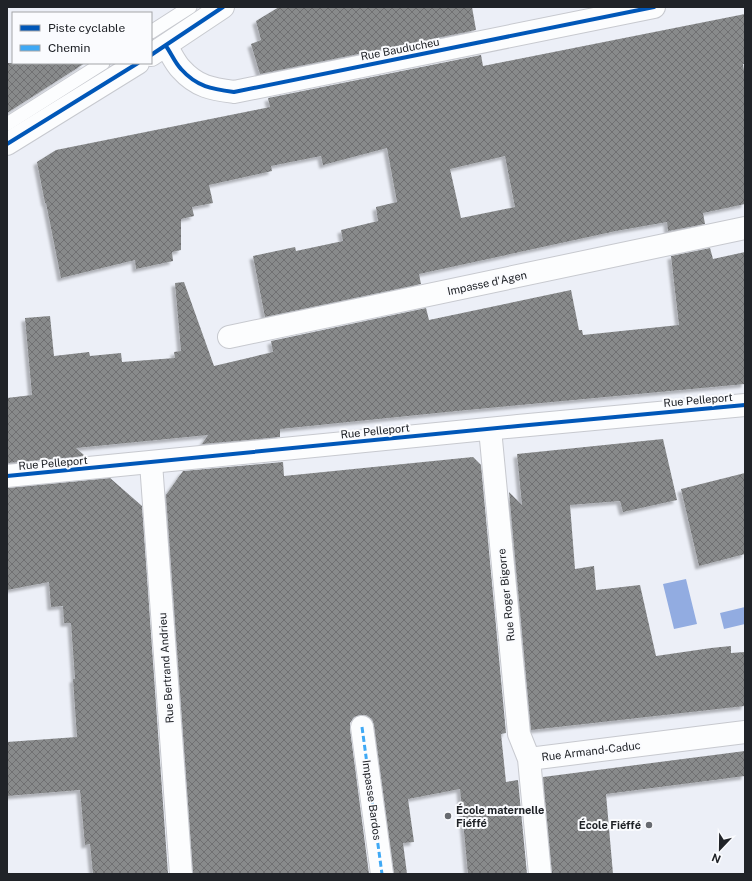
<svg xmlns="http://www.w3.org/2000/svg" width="752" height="881" font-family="'Public Sans',sans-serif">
<defs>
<pattern id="building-cross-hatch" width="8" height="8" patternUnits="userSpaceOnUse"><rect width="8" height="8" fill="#888a8b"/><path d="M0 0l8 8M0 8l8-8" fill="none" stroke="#6f7072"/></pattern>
<filter id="shadow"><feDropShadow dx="-3.5" dy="3.5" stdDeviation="1" flood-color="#0004"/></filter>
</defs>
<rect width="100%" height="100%" fill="#eceff7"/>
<path fill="#92ace1" d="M 686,579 L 697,624 L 674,629 L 663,584 Z
M 745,607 L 745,624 L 724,629 L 720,613 Z"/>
<path fill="url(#building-cross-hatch)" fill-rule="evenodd" filter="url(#shadow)" d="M 279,7 L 472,7 L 476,30 L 260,74 L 251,44 L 261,40 L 256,21 Z
M 745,14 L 745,64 L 743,64 L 745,77 L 745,204 L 703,213 L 705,224 L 668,231 L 667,222 L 616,231 L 419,274 L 421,284 L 265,317 L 253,256 L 295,247 L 296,251 L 343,241 L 341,230 L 378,221 L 376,207 L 397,202 L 387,148 L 323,165 L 321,156 L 271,166 L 272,171 L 209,185 L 213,203 L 192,207 L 194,216 L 181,219 L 181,250 L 172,252 L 173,261 L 136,269 L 135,260 L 61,278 L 46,203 L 45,203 L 37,162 L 56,150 L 270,107 L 268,98 L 481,55 L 483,66 ZM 505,156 L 515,207 L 461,218 L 450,169 Z
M 7,63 L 85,63 L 7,113 Z
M 710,248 L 713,259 L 745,252 L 745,384 L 457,411 L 280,429 L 280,437 L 202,444 L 208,435 L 76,448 L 85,456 L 7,463 L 7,398 L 32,395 L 25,318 L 50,316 L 54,356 L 89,352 L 90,356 L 121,353 L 122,362 L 175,358 L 174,352 L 181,351 L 175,283 L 184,282 L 214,366 L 273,352 L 271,341 L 426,308 L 429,320 L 571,290 L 579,330 L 582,330 L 583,335 L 679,325 L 671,256 Z
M 663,439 L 677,500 L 623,512 L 620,501 L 570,505 L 575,569 L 594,566 L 596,590 L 640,585 L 656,656 L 711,648 L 731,646 L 731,653 L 745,652 L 745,706 L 531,730 L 509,492 L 522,505 L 517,454 Z
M 473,457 L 481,465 L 506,733 L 501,734 L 506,782 L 518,780 L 527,874 L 468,874 L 460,789 L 408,799 L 414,842 L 403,843 L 407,874 L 394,874 L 374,725 L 372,719 L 366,715 L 361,715 L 354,717 L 350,723 L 350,729 L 369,874 L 193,874 L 166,495 L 183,471 L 283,462 L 284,476 Z
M 745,473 L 745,554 L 699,566 L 681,489 Z
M 110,478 L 142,506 L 168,874 L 93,874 L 90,844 L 85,845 L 80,790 L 7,796 L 7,742 L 77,737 L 73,679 L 75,679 L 71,623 L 64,623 L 63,606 L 51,607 L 49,582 L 7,590 L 7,488 Z
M 745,751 L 745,776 L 606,794 L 613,874 L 552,874 L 543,777 Z"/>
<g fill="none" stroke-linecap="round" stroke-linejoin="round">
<defs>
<path id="service" d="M 151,32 L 190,7
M 7,124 L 103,63"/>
<path id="minor" d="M 166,46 C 171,53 175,63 181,69 C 197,87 212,89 234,92 L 654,7
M 229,337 L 745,228
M 490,429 L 519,734 L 529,759
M 151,463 L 181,874
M 362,727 L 382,874
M 540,874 L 529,759 L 745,732"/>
<path id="tertiary" d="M 7,476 L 518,426 L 745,405"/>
<path id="secondary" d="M 151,55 L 223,7
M 7,144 L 138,63"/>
</defs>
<use href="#service" stroke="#c7c9cf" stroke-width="15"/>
<use href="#minor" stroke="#c7c9cf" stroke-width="24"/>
<use href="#tertiary" stroke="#c7c9cf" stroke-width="24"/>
<use href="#secondary" stroke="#c7c9cf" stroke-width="24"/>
<use href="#service" stroke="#fcfdfe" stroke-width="13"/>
<use href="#minor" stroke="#fcfdfe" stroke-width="22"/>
<use href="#tertiary" stroke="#fcfdfe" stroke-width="22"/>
<use href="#secondary" stroke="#fcfdfe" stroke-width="22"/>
<path stroke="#3fa9f5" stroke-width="3" stroke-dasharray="6 3" stroke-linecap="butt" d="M 362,727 L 382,874"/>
<defs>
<path id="cycleway" d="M 166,46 C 171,53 175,63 181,69 C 197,87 212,89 234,92 L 654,7
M 151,55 L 223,7
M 7,144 L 138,63
M 7,476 L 518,426 L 745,405"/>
</defs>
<use href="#cycleway" stroke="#fafbfe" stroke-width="6"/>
<use href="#cycleway" stroke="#0057b8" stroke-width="4"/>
</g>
<g fill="#676a70" stroke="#fafbfe" stroke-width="1.5">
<circle cx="448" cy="816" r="4"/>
<circle cx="649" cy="825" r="4"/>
</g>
<g text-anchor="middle" stroke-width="4" stroke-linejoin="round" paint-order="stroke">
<g font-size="11" fill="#202328" stroke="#fafbfe">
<text transform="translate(400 49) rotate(-11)" y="4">Rue Bauducheu</text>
<text transform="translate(487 283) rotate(-12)" y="4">Impasse d'Agen</text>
<text transform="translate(698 400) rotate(-5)" y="4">Rue Pelleport</text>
<text transform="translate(375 431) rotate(-6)" y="4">Rue Pelleport</text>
<text transform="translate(53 463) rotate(-5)" y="4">Rue Pelleport</text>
<text transform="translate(506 595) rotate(-96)" y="4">Rue Roger Bigorre</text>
<text transform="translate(166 668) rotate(-94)" y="4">Rue Bertrand Andrieu</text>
<text transform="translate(591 751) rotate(-7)" y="4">Rue Armand-Caduc</text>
<text transform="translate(372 800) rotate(82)" y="4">Impasse Bardos</text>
</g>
<g font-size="11" font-weight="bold" fill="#202328" stroke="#fafbfe" text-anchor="start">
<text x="456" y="814">École maternelle<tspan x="456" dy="13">Fiéffé</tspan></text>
<text x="641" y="829" text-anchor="end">École Fiéffé</text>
</g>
</g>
<rect width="752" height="881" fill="none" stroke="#202328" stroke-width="16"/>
<rect x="12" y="12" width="140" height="52" fill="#fafbfe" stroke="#a3a5a8"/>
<rect x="20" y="25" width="20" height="6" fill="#0057b8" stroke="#a3a5a8"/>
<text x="48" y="32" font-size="12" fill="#202328">Piste cyclable</text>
<rect x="20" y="45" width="20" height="6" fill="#3fa9f5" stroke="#a3a5a8"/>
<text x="48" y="52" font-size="12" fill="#202328">Chemin</text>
<g transform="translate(720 849) rotate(202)" stroke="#fafbfe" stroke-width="3" paint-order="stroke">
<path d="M0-3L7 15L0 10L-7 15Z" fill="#202328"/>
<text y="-6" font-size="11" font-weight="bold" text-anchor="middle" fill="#202328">N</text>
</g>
</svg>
